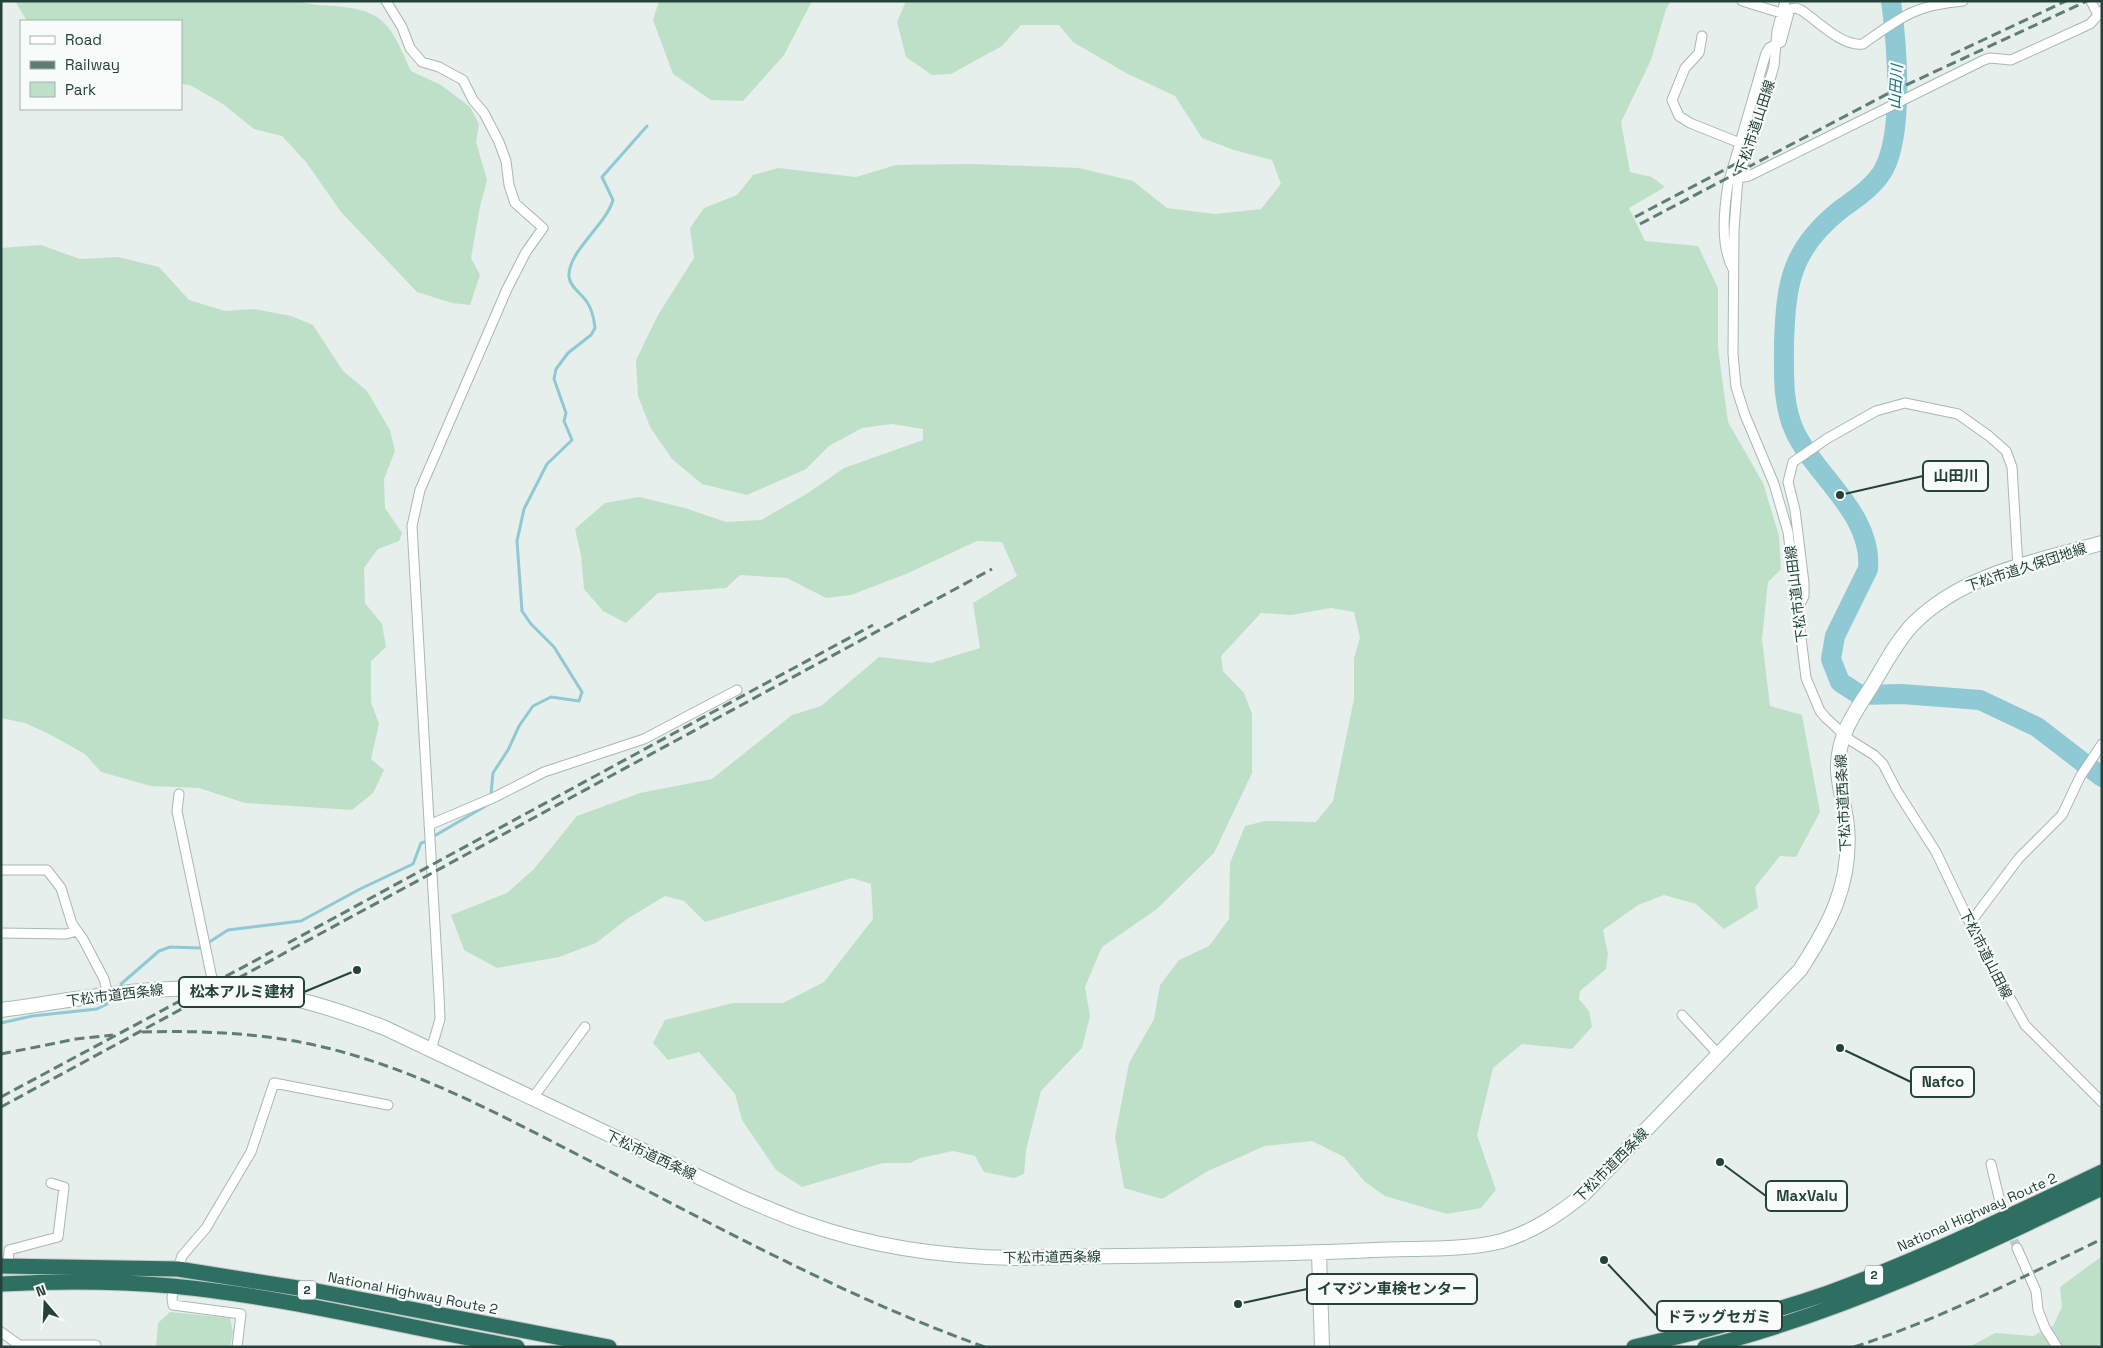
<svg xmlns="http://www.w3.org/2000/svg" width="2103" height="1348" font-family="'Space Grotesk','Noto Sans JP',sans-serif">
<rect width="100%" height="100%" fill="#e6efeb"/>
<path fill="#bfe0c8" d="M 15,1 L 298,1 C 313,6 328,5 343,7 C 389,11 394,35 411,71 L 441,85 L 470,107 L 479,124 L 476,142 L 487,180 L 480,207 L 471,258 L 480,275 L 470,305 L 452,303 L 417,292 L 341,212 L 306,162 L 282,136 L 254,129 L 223,104 L 190,85 L 181,84 L 181,21 L 27,21 Z
M 659,1 L 812,1 L 784,55 L 743,101 L 711,100 L 673,74 L 653,20 Z
M 906,1 L 1671,1 L 1666,9 L 1651,60 L 1621,122 L 1630,172 L 1652,177 L 1665,187 L 1629,208 L 1645,241 L 1698,246 L 1718,288 L 1718,348 L 1728,422 L 1763,483 L 1779,536 L 1781,569 L 1768,582 L 1762,639 L 1770,706 L 1802,715 L 1820,812 L 1796,857 L 1780,856 L 1755,887 L 1758,908 L 1724,929 L 1696,904 L 1664,895 L 1638,905 L 1603,930 L 1608,954 L 1606,969 L 1580,991 L 1579,999 L 1589,1011 L 1592,1027 L 1572,1049 L 1522,1044 L 1493,1068 L 1477,1135 L 1496,1190 L 1481,1208 L 1447,1214 L 1385,1196 L 1365,1182 L 1344,1157 L 1312,1141 L 1265,1146 L 1208,1171 L 1162,1199 L 1124,1188 L 1115,1137 L 1129,1063 L 1154,1019 L 1160,985 L 1179,960 L 1209,946 L 1229,919 L 1230,863 L 1245,826 L 1265,821 L 1316,822 L 1333,801 L 1354,699 L 1354,658 L 1360,638 L 1354,612 L 1331,608 L 1291,615 L 1261,613 L 1221,656 L 1223,671 L 1244,693 L 1252,714 L 1252,773 L 1214,853 L 1157,909 L 1102,947 L 1085,987 L 1090,1016 L 1082,1048 L 1041,1091 L 1026,1150 L 1024,1174 L 1014,1178 L 984,1172 L 975,1156 L 953,1151 L 920,1158 L 910,1163 L 883,1163 L 802,1187 L 776,1170 L 742,1120 L 735,1094 L 699,1052 L 668,1060 L 653,1043 L 665,1020 L 733,1003 L 783,1003 L 824,982 L 873,919 L 871,884 L 852,878 L 705,922 L 684,901 L 665,896 L 627,919 L 596,943 L 559,957 L 497,968 L 464,950 L 451,915 L 507,893 L 534,869 L 577,816 L 640,793 L 712,779 L 792,715 L 821,706 L 879,657 L 931,663 L 980,648 L 973,603 L 1017,576 L 1002,542 L 977,541 L 906,574 L 851,595 L 826,598 L 787,578 L 740,575 L 726,588 L 658,593 L 626,623 L 603,611 L 584,589 L 581,555 L 575,529 L 605,503 L 639,497 L 685,508 L 726,522 L 761,520 L 808,493 L 844,468 L 923,440 L 923,429 L 892,424 L 862,428 L 829,446 L 806,469 L 747,495 L 702,484 L 672,459 L 650,427 L 638,396 L 636,360 L 658,315 L 694,258 L 690,228 L 704,208 L 737,195 L 753,175 L 778,168 L 856,177 L 896,165 L 973,164 L 1079,168 L 1133,181 L 1167,208 L 1215,214 L 1261,209 L 1281,184 L 1272,160 L 1234,150 L 1202,138 L 1175,96 L 1126,73 L 1073,42 L 1059,25 L 1021,25 L 1002,46 L 951,74 L 932,75 L 906,57 L 897,22 Z
M 41,245 L 80,259 L 118,257 L 159,267 L 189,300 L 225,311 L 254,309 L 291,316 L 313,325 L 343,371 L 367,391 L 390,430 L 395,451 L 384,479 L 385,508 L 402,533 L 399,541 L 378,549 L 364,568 L 365,603 L 382,624 L 386,647 L 371,661 L 371,702 L 379,724 L 371,759 L 384,770 L 373,793 L 352,810 L 245,803 L 199,788 L 151,786 L 101,772 L 85,754 L 49,734 L 25,723 L 1,718 L 1,248 Z
M 2102,1256 L 2102,1347 L 1969,1347 L 1995,1333 L 2033,1336 L 2053,1326 L 2062,1307 L 2060,1287 Z
M 170,1312 L 230,1318 L 233,1332 L 230,1347 L 156,1347 L 158,1323 Z"/>
<g fill="none" stroke-linecap="round" stroke-linejoin="round">
<path stroke="#8ec9d4" stroke-width="3" d="M 491,794 L 493,773 L 508,750 L 519,726 L 533,706 L 551,697 L 579,701 L 582,692 L 554,647 L 531,624 L 522,611 L 517,541 L 524,509 L 547,464 L 572,440 L 564,421 L 566,413 L 554,379 L 556,369 L 568,353 L 591,335 L 595,328 C 594,319 592,309 587,302 C 582,294 570,287 569,277 C 567,252 606,225 613,200 L 602,177 L 647,126
M 436,835 L 489,804
M 121,984 L 159,951 L 170,947 L 200,948 L 228,930 L 301,921 L 360,889 L 413,864 L 421,843 L 425,842
M 1,1023 L 32,1016 L 97,1009 L 107,1004"/>
<path stroke="#8ec9d4" stroke-width="20" d="M 1891,1 C 1897,45 1904,130 1884,169 C 1874,187 1856,198 1840,210 C 1791,249 1786,283 1784,343 C 1784,372 1782,405 1795,432 C 1816,477 1873,514 1868,569 L 1835,636 L 1831,659 L 1840,682 L 1860,695 L 1902,694 L 1980,700 L 2037,727 L 2102,777"/>
<path stroke="#bfccc8" stroke-width="9" stroke-dasharray="9 4.5" stroke-linecap="butt" d="M 2000,1202 L 2017,1248"/>
<defs>
<path id="street" d="M 386,1 L 402,27 L 410,48 L 422,62 L 439,67 L 463,80 L 473,100 L 484,113 L 499,142 L 506,161 L 509,185 L 515,203 L 543,228 L 526,252 L 507,289 L 420,490 L 412,526 L 439,995 L 440,1019 L 431,1050
M 1742,1 L 1781,13
M 1785,1 L 1777,31 L 1774,66 L 1752,141 L 1738,178 L 1734,229 L 1733,354 L 1736,387 L 1745,415 L 1774,484 L 1788,532 L 1806,678 L 1820,711 L 1826,718 L 1850,740 L 1874,755 L 1883,764 L 1897,791 L 1936,852 L 1979,942 L 2025,1025 L 2102,1102
M 2091,1 L 2098,15
M 1702,36 L 1699,53 L 1685,68 L 1672,100 L 1679,116 L 1690,123 L 1740,143
M 1738,178 L 1749,176 L 1984,60 L 1990,58 L 2011,60 L 2090,24 L 2102,11
M 1733,269 C 1720,245 1724,210 1728,184 L 1766,53 L 1769,48 L 1781,42 L 1790,9 L 1796,8 L 1801,10 C 1818,21 1842,47 1863,44 C 1901,17 1915,5 1963,1
M 1799,606 L 1804,596 L 1804,583 L 1795,510 L 1788,482 L 1793,462 L 1828,438 L 1876,411 L 1905,403 L 1958,414 L 1989,436 L 2006,451 L 2012,467 L 2018,567
M 179,794 L 177,811 L 214,988
M 429,825 L 495,797 L 544,772 L 644,739 L 737,690
M 1,870 L 47,870 L 61,888 L 72,924 L 83,939 L 104,979 L 108,995
M 1970,923 L 2019,858 L 2062,815 L 2080,777 L 2102,744
M 1,933 L 66,934 L 77,931
M 1682,1015 L 1719,1055
M 532,1099 L 585,1027
M 1991,1164 L 2000,1202
M 2017,1248 L 2036,1291 L 2038,1310 L 2045,1328 L 2057,1347
M 8,1266 L 9,1250 L 58,1237 L 64,1187 L 51,1183
M 177,1271 L 182,1256 L 206,1228 L 251,1152 L 274,1083 L 388,1105
M 174,1284 L 172,1298 L 173,1305 L 241,1314 L 237,1347
M 1,1332 L 19,1345 L 96,1345"/>
<path id="secondary" d="M 1,1010 C 80,999 159,983 239,990 C 290,994 338,1010 385,1028 L 745,1199 C 765,1207 784,1216 805,1223 C 872,1247 945,1257 1016,1258 C 1135,1255 1255,1256 1374,1250 C 1415,1248 1463,1251 1502,1241 C 1533,1232 1559,1214 1584,1194 L 1800,970 C 1830,924 1852,883 1847,826 C 1845,807 1839,788 1838,770 C 1837,737 1854,713 1871,687 C 1884,666 1896,642 1913,624 C 1964,573 2035,562 2102,543
M 1319,1253 L 1322,1347"/>
<path id="highway" d="M 1,1266 L 178,1269 L 317,1291 L 609,1347
M 1,1284 C 58,1281 115,1281 172,1286 C 288,1297 402,1327 517,1347
M 1634,1347 C 1700,1332 1764,1315 1828,1293 C 1922,1259 2012,1215 2102,1172
M 1705,1347 C 1844,1312 1973,1250 2102,1188"/>
</defs>
<use href="#street" stroke="#a8b8b2" stroke-width="11"/>
<use href="#secondary" stroke="#a4bbb3" stroke-width="16"/>
<use href="#highway" stroke="#c2cac8" stroke-width="17"/>
<use href="#street" stroke="#fff" stroke-width="9"/>
<use href="#secondary" stroke="#fff" stroke-width="14"/>
<use href="#highway" stroke="#2f6f62" stroke-width="15"/>
<path stroke="#5f7d75" stroke-width="3" stroke-dasharray="10 5" stroke-linecap="butt" d="M 1951,55 L 2066,1
M 1635,217 L 1745,159
M 1640,224 L 1891,92 L 2087,1
M 288,943 L 873,625
M 142,1032 C 210,1030 281,1034 346,1053 C 431,1077 510,1120 588,1160 C 718,1227 847,1298 985,1347
M 1,1054 L 76,1039 L 113,1035
M 1,1097 L 273,951
M 1,1107 L 992,569
M 1854,1347 C 1940,1319 2021,1278 2102,1239"/>
</g>
<g text-anchor="middle" stroke-width="4.5" stroke-linejoin="round" paint-order="stroke">
<g fill="#f7fbf9" stroke="#637a73" stroke-width="1">
<rect x="1865" y="1265.5" width="18" height="19" rx="4"/>
<rect x="298" y="1280.5" width="18" height="19" rx="4"/>
</g>
<g font-size="12" font-weight="bold" fill="#24423a">
<text x="1874" y="1279">2</text>
<text x="307" y="1294">2</text>
</g>
<g font-size="14" fill="#24423a" stroke="#f7fbf9">
<text transform="translate(1755 127) rotate(-72)" y="5">下松市道山田線</text>
<text transform="translate(2026 567) rotate(-18)" y="5">下松市道久保団地線</text>
<text transform="translate(1796 594) rotate(-97)" y="5">下松市道山田線</text>
<text transform="translate(1843 803) rotate(-93)" y="5">下松市道西条線</text>
<text transform="translate(1986 954) rotate(63)" y="5">下松市道山田線</text>
<text transform="translate(115 995) rotate(-7)" y="5">下松市道西条線</text>
<text transform="translate(651 1155) rotate(25)" y="5">下松市道西条線</text>
<text transform="translate(1611 1165) rotate(-45)" y="5">下松市道西条線</text>
<text transform="translate(1977 1212) rotate(-24)" y="5">National Highway Route 2</text>
<text transform="translate(1052 1257) rotate(-1)" y="5">下松市道西条線</text>
<text transform="translate(413 1293) rotate(11)" y="5">National Highway Route 2</text>
</g>
<g font-size="15" font-style="italic" fill="#1c6f80" stroke="#f7fbf9">
<text transform="translate(1896 87) rotate(-87)" y="5">山田川</text>
</g>
</g>
<path fill="none" stroke="#24423a" stroke-width="2" d="M1840 495L1923 476M357 970L304 992M1840 1048L1911 1082M1720 1162L1766 1196M1238 1304L1307 1289M1604 1260L1657 1316"/>
<g fill="#24423a" stroke="#f7fbf9" stroke-width="2">
<circle cx="1840" cy="495" r="5"/>
<circle cx="357" cy="970" r="5"/>
<circle cx="1840" cy="1048" r="5"/>
<circle cx="1720" cy="1162" r="5"/>
<circle cx="1238" cy="1304" r="5"/>
<circle cx="1604" cy="1260" r="5"/>
</g>
<g fill="#f7fbf9" stroke="#24423a" stroke-width="2">
<rect x="1923" y="461" width="65" height="30" rx="5"/>
<rect x="179" y="977" width="125" height="30" rx="5"/>
<rect x="1911" y="1067" width="63" height="30" rx="5"/>
<rect x="1766" y="1181" width="81" height="30" rx="5"/>
<rect x="1307" y="1274" width="170" height="30" rx="5"/>
<rect x="1657" y="1301" width="125" height="30" rx="5"/>
</g>
<g font-size="15" text-anchor="middle" font-weight="bold" fill="#24423a">
<text x="1956" y="481">山田川</text>
<text x="242" y="997">松本アルミ建材</text>
<text x="1943" y="1087">Nafco</text>
<text x="1807" y="1201">MaxValu</text>
<text x="1392" y="1294">イマジン車検センター</text>
<text x="1719" y="1322">ドラッグセガミ</text>
</g>
<rect width="2103" height="1348" fill="none" stroke="#24423a" stroke-width="5"/>
<rect x="20" y="20" width="162" height="90" fill="#f7fbf9" stroke="#a3b1ad"/>
<rect x="30" y="36" width="25" height="8" fill="#ffffff" stroke="#a3b1ad"/>
<text x="65" y="45" font-size="15" fill="#24423a">Road</text>
<rect x="30" y="61" width="25" height="8" fill="#5f7d75" stroke="#a3b1ad"/>
<text x="65" y="70" font-size="15" fill="#24423a">Railway</text>
<rect x="30" y="82" width="25" height="15" fill="#bfe0c8" stroke="#a3b1ad"/>
<text x="65" y="95" font-size="15" fill="#24423a">Park</text>
<g transform="translate(45 1303) rotate(341)" stroke="#f7fbf9" stroke-width="4" paint-order="stroke">
<path d="M0-4L9 19L0 12L-9 19Z" fill="#24423a"/>
<text y="-8" font-size="14" font-weight="bold" text-anchor="middle" fill="#24423a">N</text>
</g>
</svg>
